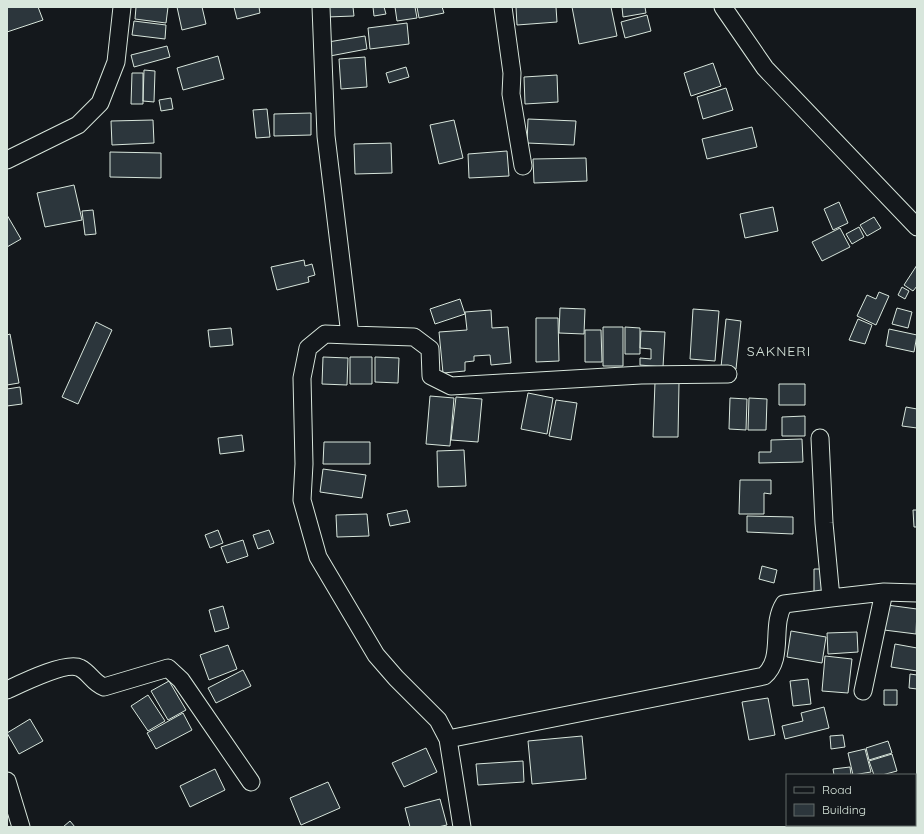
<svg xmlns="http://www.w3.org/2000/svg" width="924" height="834" font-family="Quicksand,sans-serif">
<rect width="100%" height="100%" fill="#14181c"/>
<path fill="#2c363c" stroke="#d8e6dc" d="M 7,7 L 38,7 L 43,20 L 7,32 Z
M 136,7 L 168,7 L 166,23 L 135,19 Z
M 177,7 L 202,7 L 206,24 L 182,30 Z
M 234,7 L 259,7 L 260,13 L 237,19 Z
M 327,7 L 353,7 L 354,16 L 327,17 Z
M 373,7 L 384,7 L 386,14 L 374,16 Z
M 395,7 L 415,7 L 417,18 L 397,21 Z
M 417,7 L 442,7 L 444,13 L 419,18 Z
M 516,7 L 556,7 L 557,22 L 517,25 Z
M 572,7 L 611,7 L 617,36 L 579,44 Z
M 622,7 L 645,7 L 646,13 L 623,17 Z
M 647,15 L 651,31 L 625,38 L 621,22 Z
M 134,21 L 166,25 L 165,39 L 132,35 Z
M 407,23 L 409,44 L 370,49 L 368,28 Z
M 365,36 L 367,49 L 330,56 L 328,42 Z
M 167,46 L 170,57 L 134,67 L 131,55 Z
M 218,56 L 224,79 L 183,90 L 177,68 Z
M 365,57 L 367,87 L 341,89 L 339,59 Z
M 713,63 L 721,86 L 691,96 L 684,73 Z
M 406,67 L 409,77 L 389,83 L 386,73 Z
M 144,70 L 155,71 L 154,102 L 143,101 Z
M 132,73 L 143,73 L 143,104 L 131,104 Z
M 557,75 L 558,102 L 525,104 L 524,77 Z
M 726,88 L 733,110 L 703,119 L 697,97 Z
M 171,98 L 173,109 L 161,111 L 159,100 Z
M 267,109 L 270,137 L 256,138 L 253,110 Z
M 311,113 L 311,135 L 274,136 L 274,114 Z
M 528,119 L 576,121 L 574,145 L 527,143 Z
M 153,120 L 154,143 L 112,145 L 111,121 Z
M 454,120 L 463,158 L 439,164 L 430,125 Z
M 752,127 L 757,147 L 707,159 L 702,139 Z
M 391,143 L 392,173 L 355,174 L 354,144 Z
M 507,151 L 509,176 L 469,178 L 468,154 Z
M 110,152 L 161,153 L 161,178 L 110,177 Z
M 586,158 L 587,181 L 534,183 L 533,159 Z
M 74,185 L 82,220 L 45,227 L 37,193 Z
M 839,202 L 848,223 L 833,230 L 824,209 Z
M 773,207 L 778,231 L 745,238 L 740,214 Z
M 93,210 L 96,234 L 85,235 L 82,211 Z
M 7,215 L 21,239 L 7,247 Z
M 874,217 L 881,228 L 867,236 L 860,225 Z
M 859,227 L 864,237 L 852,244 L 846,234 Z
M 840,228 L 850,247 L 822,261 L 812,242 Z
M 304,260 L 305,266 L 312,264 L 315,275 L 308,277 L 309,282 L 277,290 L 271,267 Z
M 917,265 L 917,286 L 913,291 L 904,285 Z
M 902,287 L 909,291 L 905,299 L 898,295 Z
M 879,292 L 889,296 L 876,325 L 857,316 L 867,295 L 876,299 Z
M 460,299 L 465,314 L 435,324 L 430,309 Z
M 560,308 L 585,309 L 584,334 L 559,333 Z
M 897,308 L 912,312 L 908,328 L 892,324 Z
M 693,309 L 719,311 L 715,361 L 690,359 Z
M 491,310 L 492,328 L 508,327 L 511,363 L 491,365 L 490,355 L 474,356 L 474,361 L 465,362 L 465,371 L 443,373 L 439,332 L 467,330 L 465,312 Z
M 536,318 L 558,318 L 559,361 L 536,362 Z
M 726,319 L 741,321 L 736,369 L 721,367 Z
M 858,319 L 872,325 L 865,344 L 849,340 Z
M 96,322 L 112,330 L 78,404 L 62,397 Z
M 603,327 L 623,327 L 623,366 L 603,366 Z
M 625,327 L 640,328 L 640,354 L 625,354 Z
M 231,328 L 233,345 L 210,347 L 208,330 Z
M 889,329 L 917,335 L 914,352 L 886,346 Z
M 585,330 L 601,330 L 602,362 L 585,362 Z
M 641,331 L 665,332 L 663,367 L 640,365 L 640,358 L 651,359 L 651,349 L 640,348 Z
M 10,334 L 19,383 L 7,385 L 7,335 Z
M 323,357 L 348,358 L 347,385 L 322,384 Z
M 350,357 L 372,357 L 372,384 L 350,384 Z
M 375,357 L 399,358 L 398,383 L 375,382 Z
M 655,382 L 679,383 L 678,437 L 653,437 Z
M 779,384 L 805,384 L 805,405 L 779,405 Z
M 20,387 L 22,404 L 7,406 L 7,389 Z
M 528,393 L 553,398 L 547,434 L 521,429 Z
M 430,396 L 454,398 L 450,446 L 426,444 Z
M 456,397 L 482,399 L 478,442 L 451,440 Z
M 730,398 L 747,399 L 746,430 L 729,429 Z
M 749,398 L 767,399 L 766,430 L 748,430 Z
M 556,400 L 577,403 L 571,440 L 549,436 Z
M 906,407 L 917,409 L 917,428 L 902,426 Z
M 805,416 L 805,436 L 782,436 L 782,417 Z
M 242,435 L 244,451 L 220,454 L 218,438 Z
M 802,439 L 803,462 L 759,463 L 759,452 L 771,452 L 771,440 Z
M 324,442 L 370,442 L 370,464 L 323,464 Z
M 464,450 L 466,486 L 438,487 L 437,451 Z
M 323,469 L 366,475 L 362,498 L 320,492 Z
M 740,480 L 771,480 L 771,494 L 764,493 L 764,514 L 739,514 Z
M 407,510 L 410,522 L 390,526 L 387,514 Z
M 913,510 L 917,510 L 917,527 L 914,527 Z
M 367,514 L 369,536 L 337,537 L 336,515 Z
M 747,516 L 793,517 L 793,534 L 747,532 Z
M 218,530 L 223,543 L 210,548 L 205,535 Z
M 269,530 L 274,543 L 258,549 L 253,535 Z
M 243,540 L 248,556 L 227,563 L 221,547 Z
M 762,566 L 777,570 L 774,583 L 759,579 Z
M 814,569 L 826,569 L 826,592 L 814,592 Z
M 887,605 L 917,609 L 916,634 L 884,630 Z
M 223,606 L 229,628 L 215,632 L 209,610 Z
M 791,631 L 826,637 L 822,663 L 787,657 Z
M 857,632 L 858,652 L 828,654 L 827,633 Z
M 895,644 L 917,648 L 917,671 L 891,667 Z
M 228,645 L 237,669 L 209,680 L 200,655 Z
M 825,656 L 852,659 L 848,693 L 822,691 Z
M 243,670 L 251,686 L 216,703 L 208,688 Z
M 910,674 L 917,675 L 917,689 L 909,688 Z
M 808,679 L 811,704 L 793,706 L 790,681 Z
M 169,681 L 186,710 L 168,720 L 151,691 Z
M 884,690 L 897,690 L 897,705 L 884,705 Z
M 148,695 L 165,721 L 148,731 L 131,706 Z
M 768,698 L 775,735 L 749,740 L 742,702 Z
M 824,707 L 829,728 L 785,739 L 782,726 L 803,721 L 801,713 Z
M 183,713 L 192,730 L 156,749 L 147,733 Z
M 30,719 L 43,741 L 19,754 L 7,733 Z
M 843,735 L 845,747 L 831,749 L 830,736 Z
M 582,736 L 586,779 L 532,784 L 528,741 Z
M 888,741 L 892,753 L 869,760 L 866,748 Z
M 426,748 L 437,772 L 404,787 L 392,763 Z
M 865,749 L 871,772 L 853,775 L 848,753 Z
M 892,754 L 897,771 L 882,775 L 874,775 L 869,761 Z
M 523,761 L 524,782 L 478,785 L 476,764 Z
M 850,767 L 851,775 L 834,775 L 833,769 Z
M 215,769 L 225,790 L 190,807 L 180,786 Z
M 328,782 L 340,808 L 301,825 L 290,798 Z
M 440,799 L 447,825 L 438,827 L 410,827 L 405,808 Z
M 70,821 L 75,827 L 63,827 Z
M 875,825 L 907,825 L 901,827 L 876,827 Z"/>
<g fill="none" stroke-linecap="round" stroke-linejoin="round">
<defs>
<path id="street" d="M 321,7 L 326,136 L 350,335 L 325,334 L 308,348 L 302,378 L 304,464 L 302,500 L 318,557 L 376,655 L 396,678 L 438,720 L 448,739 L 462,827
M 503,7 L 512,73 L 511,94 L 523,166
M 723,7 L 765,68 L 917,227
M 7,160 L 78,125 L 100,103 L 116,62 L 122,7
M 350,335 L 414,337 L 430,349 L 431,376 L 451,386 L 641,375 L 728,374
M 820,438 L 824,523 L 831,598 L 884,592 L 917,593
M 7,690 C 22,683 67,661 80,668 C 90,673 93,683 104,687 L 168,668 L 181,680 L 251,782
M 863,691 L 884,592
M 448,739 L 764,676 C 785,658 770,626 784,604 L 831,598
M 7,781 L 21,827"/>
</defs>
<use href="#street" stroke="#d8e6dc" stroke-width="19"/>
<use href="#street" stroke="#14181c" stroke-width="17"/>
</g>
<g text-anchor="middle" stroke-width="3" stroke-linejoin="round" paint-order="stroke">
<g font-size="14" letter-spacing="1" fill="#d8e6dc" stroke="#14181c">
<text x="779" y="356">SAKNERI</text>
</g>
</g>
<rect width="924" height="834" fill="none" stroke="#d8e6dc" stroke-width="16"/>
<rect x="786" y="774" width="130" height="52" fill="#14181c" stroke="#626a69"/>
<rect x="794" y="787" width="20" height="6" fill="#14181c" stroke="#626a69"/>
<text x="822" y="794" font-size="12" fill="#d8e6dc">Road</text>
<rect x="794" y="804" width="20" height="12" fill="#2c363c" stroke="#626a69"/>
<text x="822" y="814" font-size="12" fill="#d8e6dc">Building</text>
</svg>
